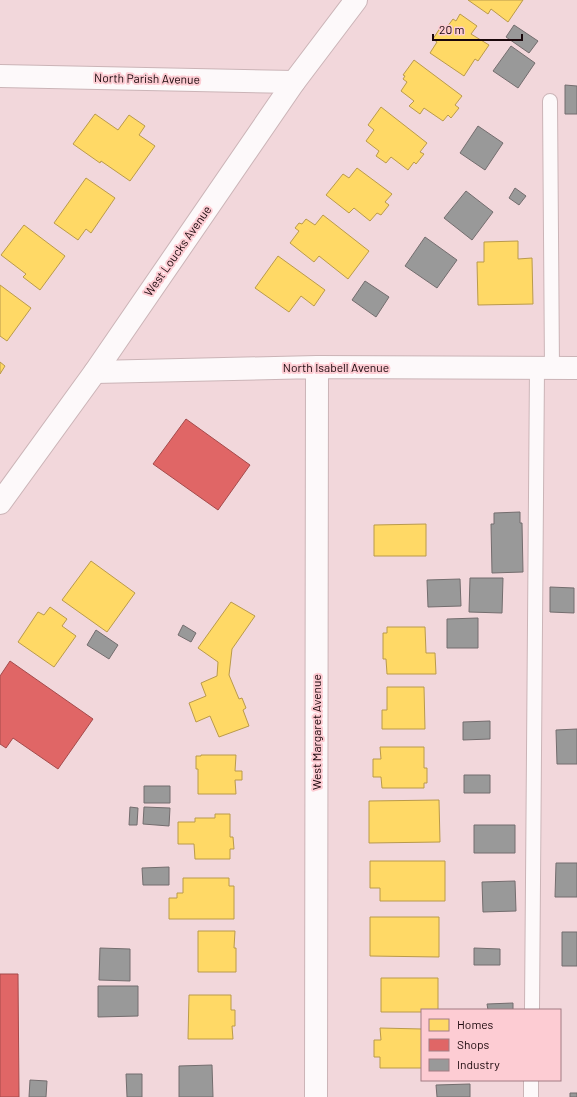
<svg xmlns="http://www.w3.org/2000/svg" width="577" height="1097" font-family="Barlow,sans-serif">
<rect width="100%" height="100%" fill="#f2d7db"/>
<path fill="#ffd966" stroke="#ba9a4b" d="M 468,0 L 523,0 L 508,22 L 491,9 L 488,14 Z
M 460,14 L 477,26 L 471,34 L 489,45 L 478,61 L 475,59 L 464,76 L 430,53 L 437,42 L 433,39 L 440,28 L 444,31 L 453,19 L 456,21 Z
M 414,60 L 462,96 L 455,105 L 459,108 L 451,118 L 448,115 L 443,121 L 424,108 L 420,114 L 409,106 L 414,101 L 401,91 L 407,82 L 403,79 L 405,76 L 403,75 Z
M 381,107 L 427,143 L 420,152 L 424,154 L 416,164 L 414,162 L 408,170 L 391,157 L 386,163 L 376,156 L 379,151 L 366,141 L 374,130 L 368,125 Z
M 95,114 L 118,130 L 129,115 L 145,126 L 139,135 L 155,146 L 130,181 L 101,161 L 100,163 L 73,144 Z
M 357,168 L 392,194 L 385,202 L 389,205 L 381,215 L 377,213 L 370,221 L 354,208 L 349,213 L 326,195 L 343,174 L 349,178 Z
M 86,178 L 115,198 L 91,233 L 86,229 L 78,240 L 54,223 Z
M 323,215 L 369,251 L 348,279 L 319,256 L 314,262 L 290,243 L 299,231 L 295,228 L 299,223 L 302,224 L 306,219 L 315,225 Z
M 24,225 L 65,256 L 40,290 L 23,277 L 26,274 L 1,255 Z
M 518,241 L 518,259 L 532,258 L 533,304 L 478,305 L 477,262 L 484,262 L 484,242 Z
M 278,256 L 325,290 L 314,306 L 301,296 L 289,312 L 255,288 Z
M 0,285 L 31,308 L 7,341 L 0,336 Z
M 0,362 L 5,366 L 0,374 Z
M 426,524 L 426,556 L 374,556 L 374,525 Z
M 91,561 L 135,593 L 107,632 L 62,600 Z
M 231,602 L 255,616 L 232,649 L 229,675 L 239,699 L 242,698 L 246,708 L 243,710 L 249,726 L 219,737 L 210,716 L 196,722 L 189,703 L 206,696 L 201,683 L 217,676 L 218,662 L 198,648 Z
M 50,607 L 67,619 L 62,626 L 76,636 L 54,667 L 18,642 L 38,612 L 44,615 Z
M 387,627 L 425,627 L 426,653 L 435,653 L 436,674 L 387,674 L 386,659 L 383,659 L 383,633 L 387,633 Z
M 387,687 L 424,687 L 425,729 L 382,729 L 382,710 L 387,710 Z
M 380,747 L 424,747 L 424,768 L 427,768 L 427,783 L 424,783 L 424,788 L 382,788 L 381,777 L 373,777 L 373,759 L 381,759 Z
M 201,755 L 236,755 L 235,771 L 242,771 L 242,780 L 235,780 L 236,794 L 198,794 L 198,769 L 196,769 L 196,756 L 201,756 Z
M 439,800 L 440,842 L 369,843 L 369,801 Z
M 215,814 L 230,814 L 230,837 L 233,837 L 234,849 L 230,849 L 230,859 L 195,859 L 194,844 L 178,844 L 178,822 L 195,822 L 195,818 L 215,818 Z
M 370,861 L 445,861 L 445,901 L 380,901 L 380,888 L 370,888 Z
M 183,878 L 229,878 L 229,886 L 234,886 L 234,919 L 169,919 L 169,898 L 177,898 L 177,893 L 183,893 Z
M 370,917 L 439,917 L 439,957 L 370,956 Z
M 198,931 L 235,931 L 234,948 L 236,948 L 236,972 L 198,972 Z
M 381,978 L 438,978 L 438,1010 L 422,1010 L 422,1012 L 381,1012 Z
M 189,995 L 231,995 L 231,1010 L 235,1010 L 235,1026 L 232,1026 L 233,1039 L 188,1039 Z
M 380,1028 L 422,1029 L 422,1068 L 380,1068 L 380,1057 L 374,1057 L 374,1040 L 381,1040 Z"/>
<path fill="#e06666" stroke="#a54a4b" d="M 186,419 L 250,465 L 218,510 L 153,464 Z
M 10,661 L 93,719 L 58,769 L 13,738 L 6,748 L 0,744 L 0,676 Z
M 0,974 L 18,974 L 19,1097 L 0,1097 Z"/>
<path fill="#999" stroke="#736d6e" d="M 514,25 L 538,41 L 529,53 L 506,37 Z
M 511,46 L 535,63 L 518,88 L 493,71 Z
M 565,85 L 577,86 L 577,114 L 565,114 Z
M 478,126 L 503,143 L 485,170 L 460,153 Z
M 515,188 L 526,196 L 519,205 L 509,198 Z
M 466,191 L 493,212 L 472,240 L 444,218 Z
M 425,237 L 457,260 L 437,288 L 405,266 Z
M 365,281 L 389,297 L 376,317 L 352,300 Z
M 520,512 L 520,523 L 522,523 L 523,572 L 492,573 L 491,524 L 494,524 L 494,513 Z
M 470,578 L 503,578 L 502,613 L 469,612 Z
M 460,579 L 461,606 L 428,607 L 427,580 Z
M 550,587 L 574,588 L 574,613 L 550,612 Z
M 478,618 L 478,648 L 447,648 L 447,619 Z
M 183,625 L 196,633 L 191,642 L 178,635 Z
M 96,630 L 118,645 L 109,659 L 87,645 Z
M 490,721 L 490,739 L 463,740 L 463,722 Z
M 577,729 L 577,764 L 557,764 L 556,730 Z
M 464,775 L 490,775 L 490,793 L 464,793 Z
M 144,786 L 170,786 L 170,803 L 144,803 Z
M 130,807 L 138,808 L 137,825 L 129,825 Z
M 144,807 L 170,808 L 169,826 L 143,824 Z
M 474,825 L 515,825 L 515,853 L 474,853 Z
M 556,863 L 577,863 L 577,897 L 555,897 Z
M 169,867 L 169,885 L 143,885 L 142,868 Z
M 515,881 L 516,911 L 483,912 L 482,882 Z
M 562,932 L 577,932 L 577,966 L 562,966 Z
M 100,948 L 130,949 L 130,981 L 99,980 Z
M 474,948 L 500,949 L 500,965 L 474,965 Z
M 98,986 L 138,986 L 138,1016 L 98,1017 Z
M 513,1003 L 513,1010 L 488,1010 L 487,1004 Z
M 212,1065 L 213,1097 L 179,1097 L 179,1066 Z
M 126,1074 L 142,1074 L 142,1097 L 127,1097 Z
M 30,1080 L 47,1081 L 46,1097 L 29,1097 Z
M 470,1084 L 470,1097 L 437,1097 L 436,1085 Z
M 570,1093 L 577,1093 L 577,1097 L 570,1097 Z"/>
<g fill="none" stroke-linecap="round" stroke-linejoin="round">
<defs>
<path id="lane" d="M 550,101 L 552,368
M 532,1010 L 537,368
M 531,1097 L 531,1080"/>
<path id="street" d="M 0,76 L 294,82
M 95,372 L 317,367 L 577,368
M 316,1097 L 317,367"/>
<path id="secondary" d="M 0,503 L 95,372 L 294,82 L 356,0"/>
</defs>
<use href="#lane" stroke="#cbb4b7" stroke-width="16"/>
<use href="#street" stroke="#cbb4b7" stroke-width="24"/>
<use href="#secondary" stroke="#cbb4b7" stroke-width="24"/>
<use href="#lane" stroke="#fdf9fa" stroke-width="14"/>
<use href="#street" stroke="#fdf9fa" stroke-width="22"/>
<use href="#secondary" stroke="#fdf9fa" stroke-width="22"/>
</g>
<g text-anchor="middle" stroke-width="4" stroke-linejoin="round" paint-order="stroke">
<g font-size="12" fill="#1a070b" stroke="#fdccd3">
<text transform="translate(147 79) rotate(1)" y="4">North Parish Avenue</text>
<text transform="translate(178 251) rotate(-55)" y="4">West Loucks Avenue</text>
<text x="336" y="372">North Isabell Avenue</text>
<text transform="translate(317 732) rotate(-90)" y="4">West Margaret Avenue</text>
</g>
</g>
<rect x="421" y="1009" width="140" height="72" fill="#fdccd3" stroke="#a27d83"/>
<rect x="429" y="1019" width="20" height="12" fill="#ffd966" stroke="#a27d83"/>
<text x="457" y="1029" font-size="12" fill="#1a070b">Homes</text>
<rect x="429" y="1039" width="20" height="12" fill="#e06666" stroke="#a27d83"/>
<text x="457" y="1049" font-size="12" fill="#1a070b">Shops</text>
<rect x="429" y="1059" width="20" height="12" fill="#999999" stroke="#a27d83"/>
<text x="457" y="1069" font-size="12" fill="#1a070b">Industry</text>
<path d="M433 34v6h89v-6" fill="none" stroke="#1a070b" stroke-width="2"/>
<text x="439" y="34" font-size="12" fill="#1a070b" stroke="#fdccd3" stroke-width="3" paint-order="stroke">20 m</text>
</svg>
